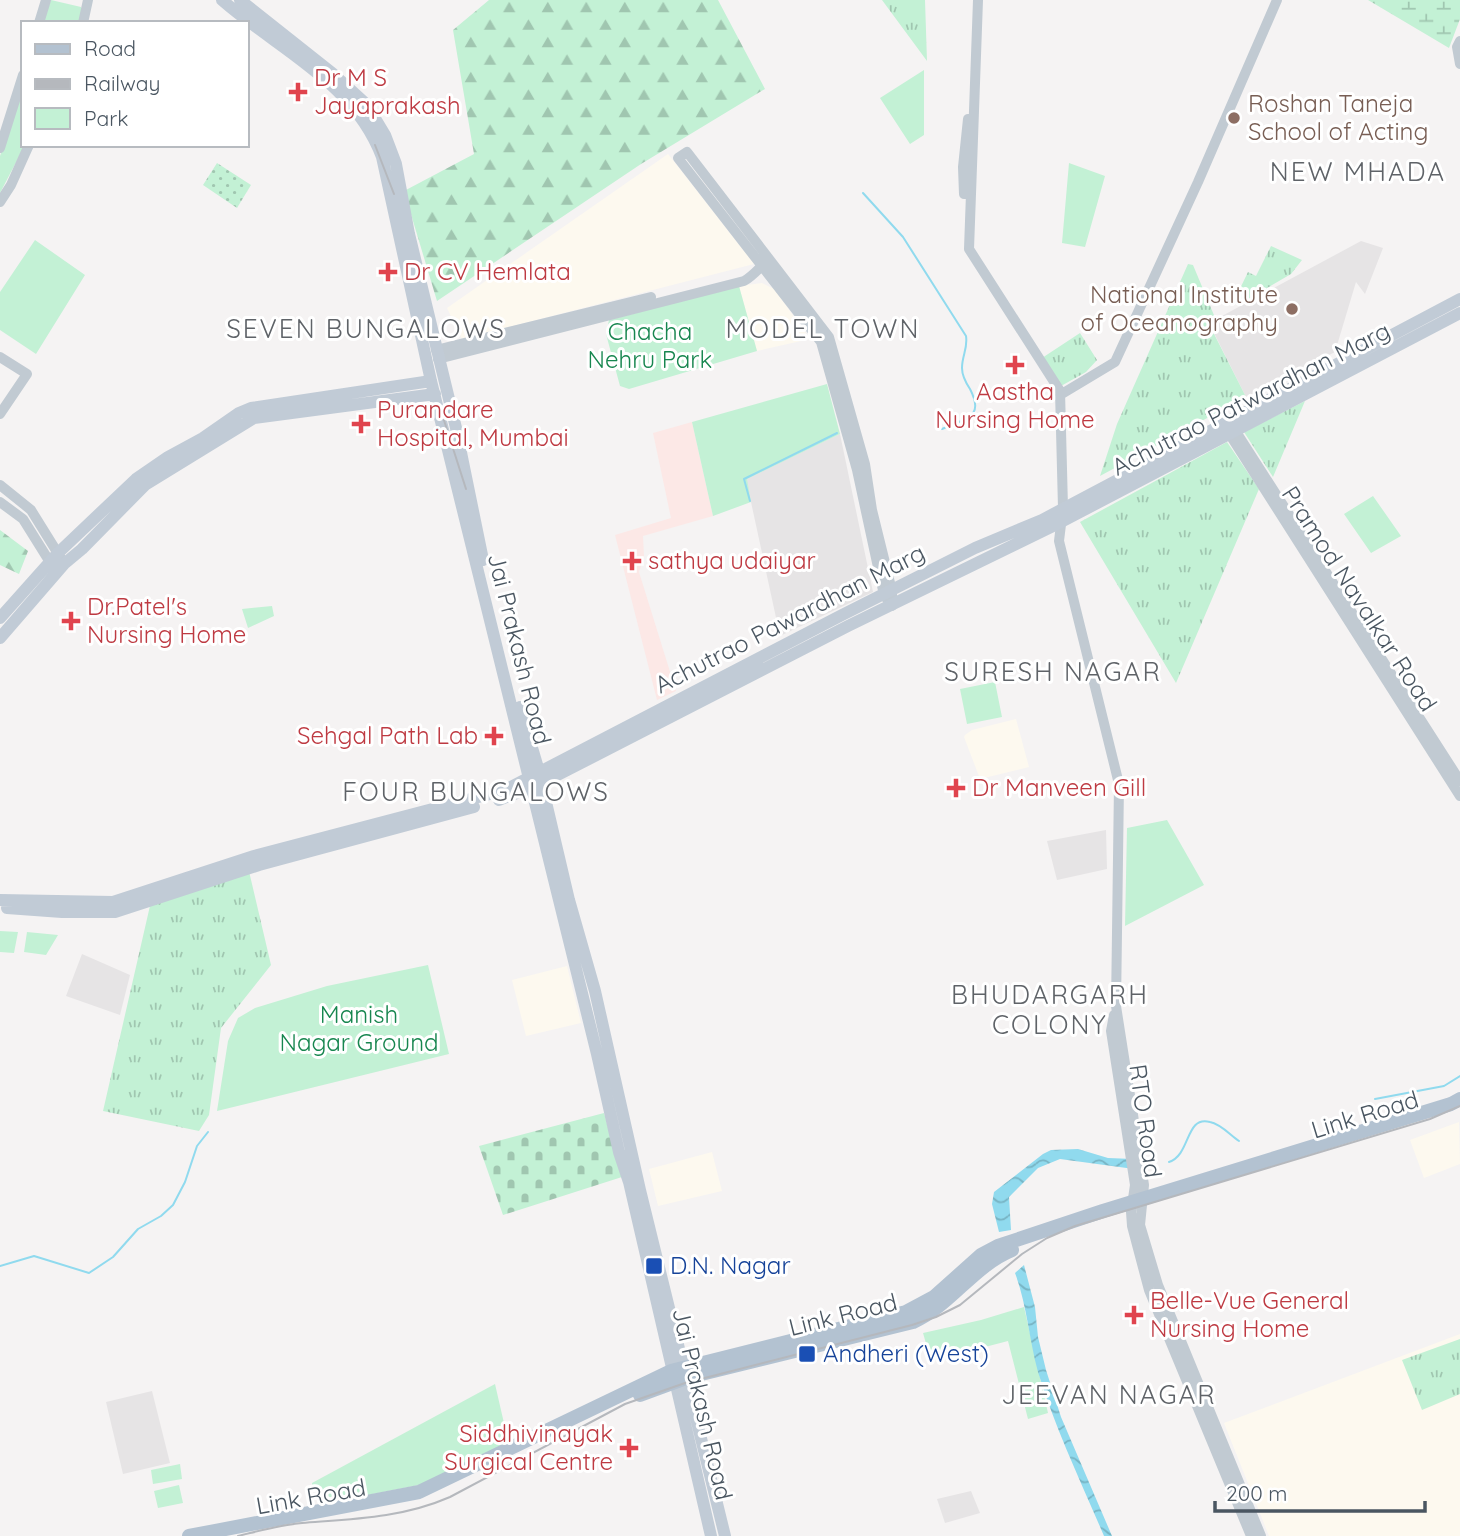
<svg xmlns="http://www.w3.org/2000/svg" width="1460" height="1536" font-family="Quicksand,sans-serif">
<defs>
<pattern id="grass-tufts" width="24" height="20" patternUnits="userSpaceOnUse" patternTransform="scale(1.75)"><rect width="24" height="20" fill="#c3f1d5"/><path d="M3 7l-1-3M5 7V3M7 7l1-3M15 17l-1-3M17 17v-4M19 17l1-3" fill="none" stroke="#a0c6b0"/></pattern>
<pattern id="forest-firs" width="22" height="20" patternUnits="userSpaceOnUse" patternTransform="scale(1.75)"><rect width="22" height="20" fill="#c3f1d5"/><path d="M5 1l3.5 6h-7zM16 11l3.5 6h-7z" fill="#a0c6b0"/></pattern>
<pattern id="wetland-marsh" width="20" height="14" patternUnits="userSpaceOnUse" patternTransform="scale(1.75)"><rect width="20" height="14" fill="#c3f1d5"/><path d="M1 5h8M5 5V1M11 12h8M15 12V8" fill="none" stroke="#a0c6b0"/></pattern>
<pattern id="cemetery-stones" width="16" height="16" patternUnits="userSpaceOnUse" patternTransform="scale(1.75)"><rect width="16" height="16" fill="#c3f1d5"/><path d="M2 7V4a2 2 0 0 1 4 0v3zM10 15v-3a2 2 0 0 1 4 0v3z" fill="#a0c6b0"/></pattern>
<pattern id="garden-dots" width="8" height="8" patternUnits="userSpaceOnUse" patternTransform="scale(1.75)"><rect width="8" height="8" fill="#c3f1d5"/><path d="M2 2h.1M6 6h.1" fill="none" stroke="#a0c6b0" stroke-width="1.8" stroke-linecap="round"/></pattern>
<pattern id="water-waves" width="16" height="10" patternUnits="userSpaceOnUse" patternTransform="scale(1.75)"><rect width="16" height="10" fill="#90daee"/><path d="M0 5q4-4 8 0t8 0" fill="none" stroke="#78b4c4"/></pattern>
</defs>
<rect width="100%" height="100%" fill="#f5f3f3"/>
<path fill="#fdf9ef" d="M 668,154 L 754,264 L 462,339 L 447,308 Z
M 762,283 L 774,289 L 810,339 L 757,351 L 739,286 Z
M 1016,719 L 1029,767 L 980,779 L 964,737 L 965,735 L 972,730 Z
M 567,966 L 581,1023 L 526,1036 L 512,980 Z
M 1459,1122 L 1460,1164 L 1424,1178 L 1410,1140 Z
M 712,1152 L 722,1191 L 658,1206 L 649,1169 Z
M 1460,1334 L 1460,1536 L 1269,1536 L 1224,1423 Z"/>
<path fill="#e6e4e5" d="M 1361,241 L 1383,248 L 1365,294 L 1356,282 L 1335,352 L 1246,397 L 1209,323 Z
M 840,434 L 873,592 L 780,636 L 746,479 Z
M 1106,830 L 1107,869 L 1057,880 L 1047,841 Z
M 82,954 L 130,975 L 120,1015 L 66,996 Z
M 152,1391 L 170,1463 L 123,1474 L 106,1402 Z
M 971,1491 L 980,1513 L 945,1523 L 937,1499 Z"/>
<path fill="#fce8e6" d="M 692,422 L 713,516 L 643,536 L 644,556 L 639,572 L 676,691 L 657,700 L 615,535 L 671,518 L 653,433 Z"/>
<path fill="url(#grass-tufts)" d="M 882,0 L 925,0 L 927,61 Z
M 1271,246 L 1302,260 L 1291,274 L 1240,304 L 1234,301 L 1248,272 L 1256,276 Z
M 1188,264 L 1193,265 L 1216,320 L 1209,324 L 1246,397 L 1100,476 L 1117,424 Z
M 1080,333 L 1097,360 L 1086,372 L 1061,386 L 1042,358 Z
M 1305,401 L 1273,477 L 1244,432 Z
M 1227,442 L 1259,489 L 1176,683 L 1080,522 Z
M 248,867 L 271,965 L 221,1028 L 209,1115 L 199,1131 L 103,1111 L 152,897 Z
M 1460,1339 L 1460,1394 L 1422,1410 L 1402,1360 Z"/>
<path fill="url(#forest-firs)" d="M 489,0 L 718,0 L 765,89 L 641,164 L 437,301 L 404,191 L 474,154 L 453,30 Z
M 0,530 L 28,551 L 19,574 L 0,565 Z"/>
<path fill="url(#wetland-marsh)" d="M 1368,0 L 1460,0 L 1460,19 L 1449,48 Z"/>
<path fill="url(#cemetery-stones)" d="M 604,1113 L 622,1177 L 503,1215 L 479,1146 Z"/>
<path fill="#c3f1d5" d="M 51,0 L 81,7 L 81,23 L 42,23 Z
M 924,70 L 924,135 L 910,144 L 880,98 Z
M 23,84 L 23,145 L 25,145 L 0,193 L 0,156 Z
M 1069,163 L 1105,176 L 1085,247 L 1062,243 Z
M 35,240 L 85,275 L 36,354 L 0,330 L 0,292 Z
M 739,286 L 757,351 L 629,389 L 620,386 L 606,334 L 609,320 Z
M 827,384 L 840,434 L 747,479 L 751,502 L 713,516 L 692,422 Z
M 1373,496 L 1401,536 L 1371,553 L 1344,514 Z
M 272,606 L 274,616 L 248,628 L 242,609 Z
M 995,682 L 1002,717 L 967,724 L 960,689 Z
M 1167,820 L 1204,885 L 1125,926 L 1127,828 Z
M 0,931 L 18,932 L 14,953 L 0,952 Z
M 27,932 L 58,935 L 46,955 L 24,952 Z
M 428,965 L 449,1054 L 217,1111 L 228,1041 L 238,1018 L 255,1008 L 327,986 Z
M 1024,1307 L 1048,1413 L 1028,1419 L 1008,1341 L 931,1361 L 923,1333 L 981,1320 Z
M 495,1384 L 509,1445 L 429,1483 L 342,1500 L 326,1496 L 312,1486 L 312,1483 Z
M 180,1464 L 182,1479 L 153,1484 L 151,1470 Z
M 179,1485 L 183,1503 L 158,1508 L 154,1491 Z"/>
<path fill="url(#garden-dots)" d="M 217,163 L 251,185 L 237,208 L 203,185 Z"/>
<path fill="url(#water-waves)" d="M 1078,1149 L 1108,1158 L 1133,1159 L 1134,1169 L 1060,1159 L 1038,1168 L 1009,1197 L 1011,1230 L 999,1232 L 992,1204 L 994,1192 L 1043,1154 L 1051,1150 Z
M 1024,1265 L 1035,1307 L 1038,1337 L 1046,1370 L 1061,1417 L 1112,1536 L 1104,1536 C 1081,1482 1055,1428 1038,1372 C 1029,1339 1027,1305 1015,1273 Z"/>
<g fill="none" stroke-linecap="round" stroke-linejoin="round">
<path stroke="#90daee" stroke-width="2" d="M 863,193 L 903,237 L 966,336 C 968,348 962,356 962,368 C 962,375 966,383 970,389 C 985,418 966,418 942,429
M 750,501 L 744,479 L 837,433
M 1375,1099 L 1444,1086 L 1460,1076
M 1169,1162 C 1191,1155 1185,1115 1210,1122 C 1221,1124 1230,1135 1239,1141
M 0,1266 L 34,1256 L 89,1273 L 113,1257 L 138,1229 L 161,1216 L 173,1205 L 185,1182 L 197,1146 L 208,1132"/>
<path stroke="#c1cad2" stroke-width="10" d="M 978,0 L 969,249 L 1060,391 L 1063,508 L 1059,541 L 1119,784 L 1116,1006 L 1144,1185 L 1140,1225 L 1158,1285 L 1261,1536
M 39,23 L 46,0
M 83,23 L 88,0
M 1460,41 L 1457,47 L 1460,64
M 0,148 L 23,75
M 687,152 L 829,337 L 865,464 L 872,510 L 892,591 L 892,606 L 884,595 L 857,470 L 821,342 L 678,158 Z
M 964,194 L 963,167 L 968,119
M 0,202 L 11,185 L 29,145
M 436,350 L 651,297
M 0,357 L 27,374 L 0,414
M 438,359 L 744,281 C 753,276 759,268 767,261
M 1060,395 L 1115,362 L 1198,182 L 1277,0
M 1231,424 L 1460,781
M 1225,427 L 1460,796
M 0,485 L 31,510 L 62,560
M 0,502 L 23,519 L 53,567
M 1114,1015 L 1111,1031 L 1135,1185 L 1131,1212 L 1132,1226 L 1149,1290 L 1251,1536"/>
<path stroke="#c1cbd6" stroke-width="12" d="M 222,0 C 279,50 354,82 382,157 L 431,381 L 597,1054 L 619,1152 L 629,1182 L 711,1536
M 240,0 L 332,73 L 367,105 L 385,135 L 396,164 L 409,234 L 456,428 L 483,560
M 0,618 L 58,553 L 136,479 L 168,457 L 203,438 L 239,413 L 251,408 L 431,381
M 0,638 L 64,564 L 82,549 L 145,485 L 254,418 L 435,394
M 520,707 L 538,768 L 569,900 L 595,991 L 640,1190 L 725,1536
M 499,800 L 542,783 L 848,626 L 1061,522 L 1460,313
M 0,900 L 113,902 L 254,856 L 505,790 L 842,615 L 975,548 L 1042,520 L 1460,299
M 7,908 L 62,912 L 115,912 L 259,865 L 474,807"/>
<path stroke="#b3c2d1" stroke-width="14" d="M 640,1395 L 689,1377 L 913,1322 C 951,1305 973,1266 1012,1250
M 189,1536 L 419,1492 L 671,1371 L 906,1312 L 934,1297 L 981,1255 L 998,1246 L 1103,1211 L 1451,1104 L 1460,1099"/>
<path stroke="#b5b8bd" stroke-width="2" d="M 375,145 L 394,194
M 442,414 L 466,489
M 238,1536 C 259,1531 280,1525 302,1523 C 353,1519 402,1518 450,1497 L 625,1404 L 685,1383 L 912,1325 L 936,1317 L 960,1305 L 1022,1254 L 1047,1238 L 1075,1226 L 1430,1119 L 1460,1106"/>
</g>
<g fill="#e0444e" stroke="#fff" stroke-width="2.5">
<path d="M294.5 81.5h7v7h7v7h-7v7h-7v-7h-7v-7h7z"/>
<path d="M384.5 261.5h7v7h7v7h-7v7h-7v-7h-7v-7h7z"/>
<path d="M1011.5 354.5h7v7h7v7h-7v7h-7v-7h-7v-7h7z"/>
<path d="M357.5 413.5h7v7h7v7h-7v7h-7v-7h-7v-7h7z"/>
<path d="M628.5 550.5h7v7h7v7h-7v7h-7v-7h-7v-7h7z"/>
<path d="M67.5 610.5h7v7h7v7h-7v7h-7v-7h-7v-7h7z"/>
<path d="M490.5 725.5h7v7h7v7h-7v7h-7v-7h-7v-7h7z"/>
<path d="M952.5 777.5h7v7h7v7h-7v7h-7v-7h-7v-7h7z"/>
<path d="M1130.5 1304.5h7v7h7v7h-7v7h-7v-7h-7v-7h7z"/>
<path d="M625.5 1437.5h7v7h7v7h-7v7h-7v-7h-7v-7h7z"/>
</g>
<g fill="#8d6e63" stroke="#fff" stroke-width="2.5">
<circle cx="1234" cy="118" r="7"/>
<circle cx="1292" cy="309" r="7"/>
</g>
<g fill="#1a4fb4" stroke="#fff" stroke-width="2.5">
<rect x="645" y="1257" width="18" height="18" rx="3.5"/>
<rect x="798" y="1345" width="18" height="18" rx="3.5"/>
</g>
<g text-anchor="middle" stroke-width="6" stroke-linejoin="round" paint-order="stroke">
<g font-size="24" fill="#be3a42" stroke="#fff" text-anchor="start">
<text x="314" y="86">Dr M S<tspan x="314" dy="28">Jayaprakash</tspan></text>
<text x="404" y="280">Dr CV Hemlata</text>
<text x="1015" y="400" text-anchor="middle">Aastha<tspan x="1015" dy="28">Nursing Home</tspan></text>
<text x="377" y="418">Purandare<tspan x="377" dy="28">Hospital, Mumbai</tspan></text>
<text x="648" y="569">sathya udaiyar</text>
<text x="87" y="615">Dr.Patel's<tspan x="87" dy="28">Nursing Home</tspan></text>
<text x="478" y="744" text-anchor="end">Sehgal Path Lab</text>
<text x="972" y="796">Dr Manveen Gill</text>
<text x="1150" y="1309">Belle-Vue General<tspan x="1150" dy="28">Nursing Home</tspan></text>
<text x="613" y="1442" text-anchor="end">Siddhivinayak<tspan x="613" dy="28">Surgical Centre</tspan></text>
</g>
<g font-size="24" fill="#785e54" stroke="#fff" text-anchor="start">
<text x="1248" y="112">Roshan Taneja<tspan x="1248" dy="28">School of Acting</tspan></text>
<text x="1278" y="303" text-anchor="end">National Institute<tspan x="1278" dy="28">of Oceanography</tspan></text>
</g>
<g font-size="24" fill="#17864f" stroke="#fff">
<text x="650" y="340">Chacha<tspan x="650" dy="28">Nehru Park</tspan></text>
<text x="359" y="1023">Manish<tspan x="359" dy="28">Nagar Ground</tspan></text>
</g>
<g font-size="24" fill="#4a5661" stroke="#fff">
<text transform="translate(1251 399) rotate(-27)" y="8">Achutrao Patwardhan Marg</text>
<text transform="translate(1359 599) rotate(57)" y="8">Pramod Navalkar Road</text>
<text transform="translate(790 619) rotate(-27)" y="8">Achutrao Pawardhan Marg</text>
<text transform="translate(519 649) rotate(76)" y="8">Jai Prakash Road</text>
<text transform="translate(1365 1115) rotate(-17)" y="8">Link Road</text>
<text transform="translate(1145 1121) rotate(82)" y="8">RTO Road</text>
<text transform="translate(843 1315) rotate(-14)" y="8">Link Road</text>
<text transform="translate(702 1404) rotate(77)" y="8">Jai Prakash Road</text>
<text transform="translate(311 1497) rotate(-10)" y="8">Link Road</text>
</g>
<g font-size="24" fill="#164399" stroke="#fff" text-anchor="start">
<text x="670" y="1274">D.N. Nagar</text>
<text x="823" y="1362">Andheri (West)</text>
</g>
<g font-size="26" letter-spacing="2" fill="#5f6368" stroke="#fff">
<text x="1358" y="181">NEW MHADA</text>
<text x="366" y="338">SEVEN BUNGALOWS</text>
<text x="823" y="338">MODEL TOWN</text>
<text x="1053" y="681">SURESH NAGAR</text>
<text x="476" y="801">FOUR BUNGALOWS</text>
<text x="1050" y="1004">BHUDARGARH<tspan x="1050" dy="30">COLONY</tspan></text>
<text x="1109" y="1404">JEEVAN NAGAR</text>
</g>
</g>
<rect x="21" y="21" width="228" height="126" fill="#ffffff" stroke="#b7bbc0" stroke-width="2"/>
<rect x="35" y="44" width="35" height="10" fill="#b3c2d1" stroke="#b7bbc0" stroke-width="2"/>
<text x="84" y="56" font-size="21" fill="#4a5661">Road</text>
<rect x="35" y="79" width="35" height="10" fill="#b5b8bd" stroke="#b7bbc0" stroke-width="2"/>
<text x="84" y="91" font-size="21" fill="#4a5661">Railway</text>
<rect x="35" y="108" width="35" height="21" fill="#c3f1d5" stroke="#b7bbc0" stroke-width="2"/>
<text x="84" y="126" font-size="21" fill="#4a5661">Park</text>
<path d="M1215 1501v10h210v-10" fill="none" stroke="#4a5661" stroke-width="3.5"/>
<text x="1226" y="1501" font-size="21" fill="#4a5661" stroke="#ffffff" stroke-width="5" paint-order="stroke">200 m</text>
</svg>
